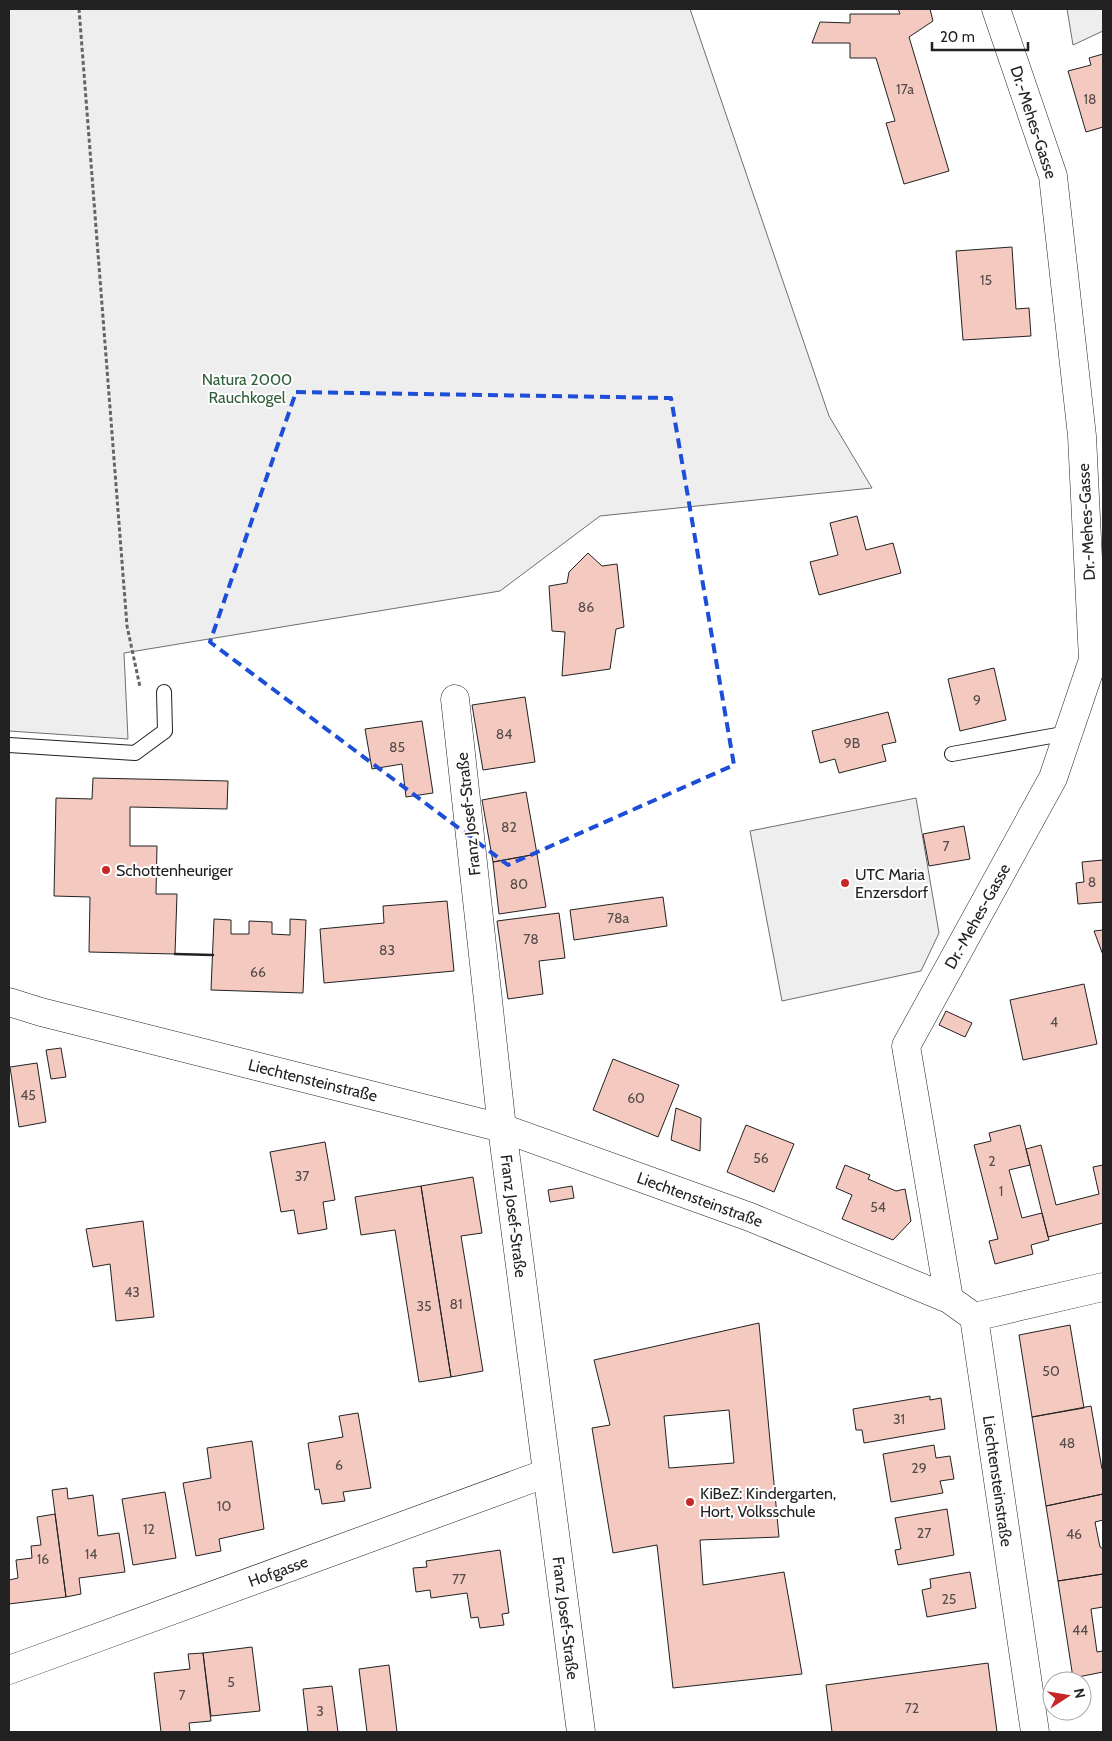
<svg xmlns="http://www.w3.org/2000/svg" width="1112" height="1741" font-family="Cabin,sans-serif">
<rect width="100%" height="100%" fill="#fff"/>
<path fill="#eee" stroke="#6f6f6f" d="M 9,9 L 690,9 L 829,416 L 872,488 L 600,516 L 500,591 L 124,653 L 128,739 L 9,731 Z
M 1067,9 L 1103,9 L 1103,31 L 1073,45 Z
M 916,798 L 939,933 L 921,971 L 782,1001 L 750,831 Z"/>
<path fill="#f3c9c0" stroke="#222" fill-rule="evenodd" d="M 898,9 L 930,9 L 933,21 L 909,37 L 949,171 L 904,184 L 886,123 L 895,121 L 876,58 L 850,58 L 850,43 L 812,43 L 820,22 L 850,23 L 850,14 L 900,14 Z
M 1103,54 L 1103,127 L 1086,132 L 1068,71 L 1091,65 L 1089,58 Z
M 1012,247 L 1016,309 L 1029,308 L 1031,336 L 963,340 L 956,251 Z
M 857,516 L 866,550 L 893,543 L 901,573 L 819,595 L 810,562 L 838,555 L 830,523 Z
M 588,553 L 602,566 L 617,564 L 624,627 L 616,629 L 610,669 L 562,676 L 565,632 L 552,631 L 549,586 L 567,583 L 569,572 Z
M 994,668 L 1006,720 L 960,731 L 948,679 Z
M 525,697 L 535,762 L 483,770 L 472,705 Z
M 888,712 L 896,742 L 882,745 L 886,761 L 839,773 L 835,759 L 820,763 L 812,731 Z
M 422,721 L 433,793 L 406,797 L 402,764 L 372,769 L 365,729 Z
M 93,778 L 228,781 L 227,809 L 130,807 L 130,846 L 157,846 L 156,894 L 177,894 L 175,954 L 89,952 L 90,897 L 54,896 L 56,798 L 92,799 Z
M 526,792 L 537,854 L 493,862 L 482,800 Z
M 964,826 L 970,859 L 929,866 L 923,834 Z
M 537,854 L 546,907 L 499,914 L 493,862 Z
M 1103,860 L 1103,902 L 1078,904 L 1076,883 L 1084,882 L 1082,862 Z
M 663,897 L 667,926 L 574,940 L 570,910 Z
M 447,901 L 454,971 L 324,983 L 320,929 L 384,923 L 383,906 Z
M 559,913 L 565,958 L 539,961 L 543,994 L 508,999 L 497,921 Z
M 214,919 L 231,920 L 231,934 L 249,934 L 249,921 L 272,922 L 272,934 L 290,935 L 290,919 L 306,920 L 303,993 L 211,990 Z
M 1103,930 L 1103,955 L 1094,931 Z
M 1084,984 L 1097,1044 L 1023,1060 L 1010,1000 Z
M 946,1011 L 972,1023 L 965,1037 L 939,1025 Z
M 61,1048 L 66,1077 L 51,1079 L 46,1050 Z
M 613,1059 L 679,1085 L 658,1137 L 593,1110 Z
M 37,1063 L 46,1122 L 19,1127 L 10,1067 Z
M 676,1108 L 701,1118 L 700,1151 L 671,1140 Z
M 746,1125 L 794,1144 L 774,1192 L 727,1172 Z
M 1020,1125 L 1030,1165 L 1009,1170 L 1022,1218 L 1042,1213 L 1049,1240 L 1031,1245 L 1033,1254 L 995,1264 L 989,1241 L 998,1239 L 974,1145 L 991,1141 L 989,1133 Z
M 325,1142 L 335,1200 L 323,1202 L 327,1229 L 298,1234 L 294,1210 L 281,1212 L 270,1152 Z
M 1041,1145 L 1056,1205 L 1099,1194 L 1093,1167 L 1103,1165 L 1103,1223 L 1048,1237 L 1026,1149 Z
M 845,1165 L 870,1175 L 868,1179 L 896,1191 L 905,1189 L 911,1221 L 893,1240 L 842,1219 L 852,1195 L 836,1188 Z
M 473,1177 L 482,1233 L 461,1236 L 483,1371 L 451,1377 L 421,1186 Z
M 421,1186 L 451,1377 L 419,1382 L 395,1230 L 361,1235 L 355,1197 Z
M 572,1186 L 574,1198 L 550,1202 L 548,1190 Z
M 143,1221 L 154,1317 L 116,1321 L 110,1264 L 93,1267 L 86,1229 Z
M 759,1323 L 779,1537 L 700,1540 L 703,1585 L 784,1572 L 802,1674 L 673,1688 L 657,1545 L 613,1553 L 592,1428 L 610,1425 L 594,1360 ZM 729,1410 L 734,1463 L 669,1468 L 664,1416 Z
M 1070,1325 L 1084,1408 L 1032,1417 L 1019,1335 Z
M 930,1396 L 930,1400 L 941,1398 L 945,1429 L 864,1443 L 862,1430 L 856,1430 L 853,1409 Z
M 1091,1406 L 1102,1469 L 1103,1468 L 1103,1494 L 1046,1506 L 1032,1417 Z
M 358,1413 L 371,1488 L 343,1492 L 345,1501 L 322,1504 L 319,1489 L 315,1490 L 308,1443 L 343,1437 L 339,1416 Z
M 252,1441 L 264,1529 L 219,1539 L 221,1551 L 196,1556 L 183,1483 L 211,1478 L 207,1448 Z
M 934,1445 L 936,1458 L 950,1456 L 954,1479 L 940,1481 L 943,1493 L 891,1502 L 883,1454 Z
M 67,1488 L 68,1499 L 93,1495 L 98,1536 L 119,1533 L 125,1572 L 79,1578 L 81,1594 L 66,1597 L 52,1490 Z
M 165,1492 L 176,1558 L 133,1565 L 122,1499 Z
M 1103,1494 L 1103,1520 L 1095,1522 L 1100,1547 L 1103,1549 L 1103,1574 L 1058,1581 L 1046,1506 Z
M 947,1509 L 954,1555 L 898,1565 L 895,1550 L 901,1549 L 895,1518 Z
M 55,1514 L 66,1597 L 9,1604 L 9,1580 L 18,1578 L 16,1560 L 32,1558 L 31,1546 L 41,1545 L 37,1517 Z
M 500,1550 L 509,1613 L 502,1614 L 504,1625 L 480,1628 L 478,1617 L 471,1618 L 467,1593 L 431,1598 L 430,1590 L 416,1592 L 413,1568 L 427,1567 L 426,1561 Z
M 970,1572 L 976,1608 L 927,1617 L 922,1590 L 931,1588 L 930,1579 Z
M 1103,1574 L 1103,1607 L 1091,1609 L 1097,1652 L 1103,1651 L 1103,1672 L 1073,1678 L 1058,1581 Z
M 252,1647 L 260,1711 L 211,1716 L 203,1653 Z
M 203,1653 L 211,1721 L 189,1723 L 190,1732 L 161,1732 L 154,1673 L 190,1669 L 188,1654 Z
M 988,1663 L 997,1732 L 832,1732 L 826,1685 Z
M 389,1665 L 397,1732 L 367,1732 L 359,1669 Z
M 332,1686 L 338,1732 L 308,1732 L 303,1689 Z"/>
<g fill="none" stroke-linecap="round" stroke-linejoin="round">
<defs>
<path id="service" d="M 9,745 L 135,753 L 165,731 L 164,692
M 952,754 L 1068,733"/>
<path id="minor" d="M 455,699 L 502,1128 L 581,1732
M 9,1002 L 41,1012 L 502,1128 L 750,1217 L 949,1299 L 974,1317 L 1035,1732
M 949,1299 L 906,1046 L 1053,778 L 1093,660 L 1082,436 L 1053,176 L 996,9
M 974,1317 L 1103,1287
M 9,1670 L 547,1473"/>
</defs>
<use href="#service" stroke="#222" stroke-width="16"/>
<use href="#minor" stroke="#222" stroke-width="29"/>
<path stroke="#646464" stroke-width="3" stroke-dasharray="4 2.5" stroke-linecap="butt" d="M 79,9 L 127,626 L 140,687"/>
<use href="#service" stroke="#fff" stroke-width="14"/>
<use href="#minor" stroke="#fff" stroke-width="28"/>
<path stroke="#222" stroke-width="2.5" d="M 175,954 L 213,955"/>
</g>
<path fill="none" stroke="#1d4ed8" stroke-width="4" stroke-dasharray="10 6" stroke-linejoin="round" d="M 296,392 L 671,398 L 734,765 L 508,865 L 210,642 Z"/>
<g fill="#c62828" stroke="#fff" stroke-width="2">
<circle cx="106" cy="870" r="5"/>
<circle cx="845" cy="883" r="5"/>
<circle cx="690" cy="1502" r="5"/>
</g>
<g text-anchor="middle" stroke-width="4" stroke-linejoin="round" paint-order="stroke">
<g font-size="14" fill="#564c4a">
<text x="905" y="94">17a</text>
<text x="1090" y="104">18</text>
<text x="986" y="285">15</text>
<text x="586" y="612">86</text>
<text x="977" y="705">9</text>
<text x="504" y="739">84</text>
<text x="852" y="748">9B</text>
<text x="397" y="752">85</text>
<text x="509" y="832">82</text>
<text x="946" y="851">7</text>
<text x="1092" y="887">8</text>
<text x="519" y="889">80</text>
<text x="618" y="923">78a</text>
<text x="531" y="944">78</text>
<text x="387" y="955">83</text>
<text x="258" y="977">66</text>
<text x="1054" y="1027">4</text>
<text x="28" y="1100">45</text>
<text x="636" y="1103">60</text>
<text x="761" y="1163">56</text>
<text x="992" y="1166">2</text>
<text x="302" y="1181">37</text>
<text x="1001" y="1196">1</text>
<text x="878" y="1212">54</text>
<text x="132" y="1297">43</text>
<text x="456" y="1309">81</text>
<text x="424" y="1311">35</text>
<text x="1051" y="1376">50</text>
<text x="899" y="1424">31</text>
<text x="1067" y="1448">48</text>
<text x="339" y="1470">6</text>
<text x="919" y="1473">29</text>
<text x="224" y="1511">10</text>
<text x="149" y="1534">12</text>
<text x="924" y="1538">27</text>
<text x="1074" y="1539">46</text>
<text x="91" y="1559">14</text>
<text x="43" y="1564">16</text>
<text x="459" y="1584">77</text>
<text x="949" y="1604">25</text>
<text x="1080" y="1635">44</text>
<text x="231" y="1687">5</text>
<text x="182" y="1700">7</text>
<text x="912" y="1713">72</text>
<text x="320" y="1716">3</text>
</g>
<g font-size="16" fill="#222" stroke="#fff">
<text transform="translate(1034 122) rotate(72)" y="6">Dr.-Mehes-Gasse</text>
<text transform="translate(1086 522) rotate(-93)" y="6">Dr.-Mehes-Gasse</text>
<text transform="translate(468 814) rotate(-96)" y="6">Franz Josef-Straße</text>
<text transform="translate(977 916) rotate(-61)" y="6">Dr.-Mehes-Gasse</text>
<text transform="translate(313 1080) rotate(14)" y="6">Liechtensteinstraße</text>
<text transform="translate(700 1199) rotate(20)" y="6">Liechtensteinstraße</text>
<text transform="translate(514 1216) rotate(83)" y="6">Franz Josef-Straße</text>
<text transform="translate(998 1481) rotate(82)" y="6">Liechtensteinstraße</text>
<text transform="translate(278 1571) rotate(-20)" y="6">Hofgasse</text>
<text transform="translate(566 1618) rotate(83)" y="6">Franz Josef-Straße</text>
</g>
<g font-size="16" fill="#2f5e38" stroke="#fff">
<text x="247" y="385">Natura 2000<tspan x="247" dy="18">Rauchkogel</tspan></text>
</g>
<g font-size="16" fill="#222" stroke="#fff" text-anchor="start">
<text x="116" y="876">Schottenheuriger</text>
<text x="855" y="880">UTC Maria<tspan x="855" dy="18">Enzersdorf</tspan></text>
<text x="700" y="1499">KiBeZ: Kindergarten,<tspan x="700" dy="18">Hort, Volksschule</tspan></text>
</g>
</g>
<rect width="1112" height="1741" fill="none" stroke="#222222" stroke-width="20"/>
<g transform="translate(1067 1696) rotate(78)"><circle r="24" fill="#ffffff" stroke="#a7a7a7"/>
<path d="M0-4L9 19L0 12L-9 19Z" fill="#c62828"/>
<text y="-8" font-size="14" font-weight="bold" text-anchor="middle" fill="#222222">N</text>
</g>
<path d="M932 42v8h96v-8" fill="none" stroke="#222222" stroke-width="2.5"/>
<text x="940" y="42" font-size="15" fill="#222222" stroke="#ffffff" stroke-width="4" paint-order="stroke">20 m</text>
</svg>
